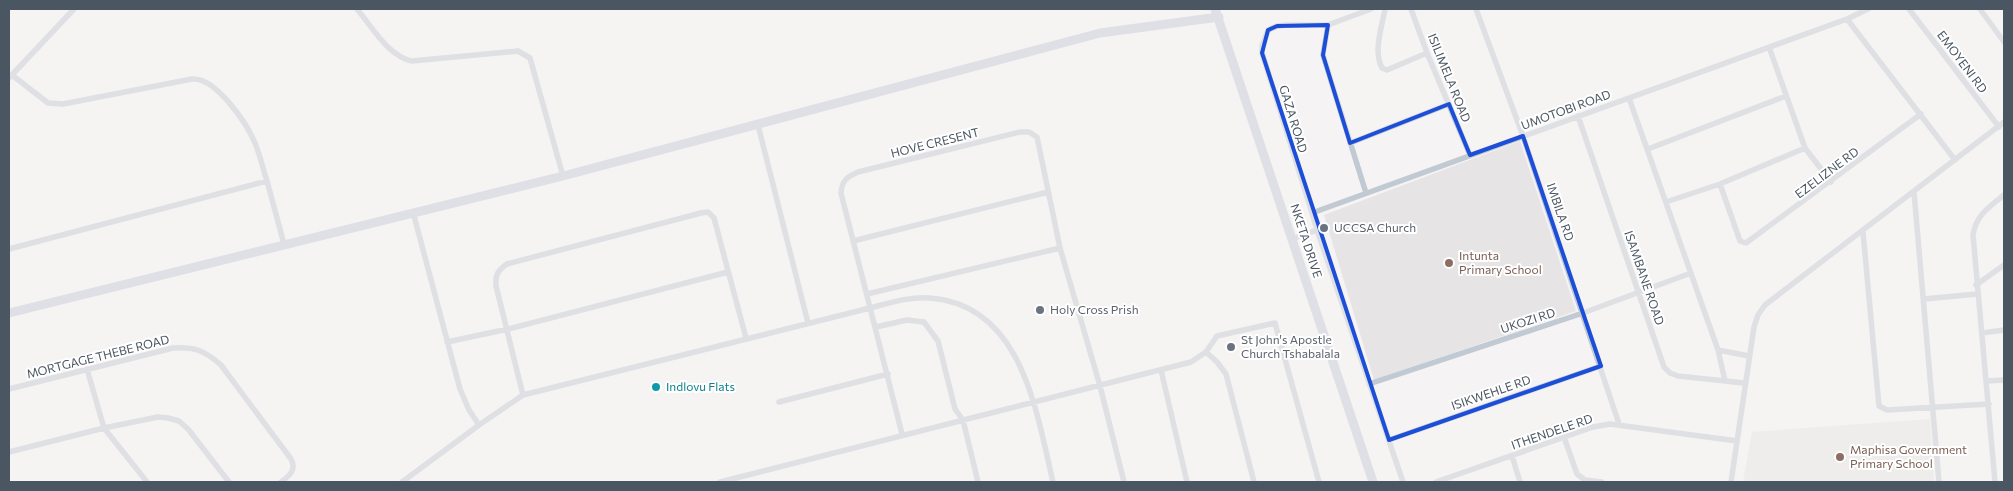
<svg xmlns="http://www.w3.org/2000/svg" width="2013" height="491" font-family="Commissioner,sans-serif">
<rect width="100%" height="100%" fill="#f5f3f3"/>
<path fill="#e6e4e5" d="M 1520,141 L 1576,311 L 1374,380 L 1324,215 Z
M 1930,419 L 1934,482 L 1743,482 L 1752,432 Z"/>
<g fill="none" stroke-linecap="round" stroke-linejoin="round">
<path stroke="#c1cad2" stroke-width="5.5" d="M 357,9 C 372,27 388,56 412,61 L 518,51 L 530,58 L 563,176
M 1385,9 C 1382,27 1373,51 1382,68 L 1387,70 L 1427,53
M 1411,9 L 1427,53 L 1470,155
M 1476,9 L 1523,136 L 1619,424
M 1909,9 L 1999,127
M 1980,9 L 2004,42
M 1847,19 L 1955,160
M 1328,25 L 1323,55 L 1366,193
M 1769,47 L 1805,148 L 1831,182
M 12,75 L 48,103 L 63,104 L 192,79 C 216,77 247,124 255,143 C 260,155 263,169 267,181
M 9,78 L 74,9
M 1629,98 L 1718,350 L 1725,381
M 1578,116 L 1664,367 L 1670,373 L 1678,376 L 1744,383
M 758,125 L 808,323
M 1350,143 L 1449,104
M 1648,149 L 1786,96
M 1720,184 L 1740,241 L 1746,243 L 1921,114
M 1914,192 L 1939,482
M 1666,202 L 1720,184 L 1805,148
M 413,212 L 460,389 L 469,410 L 479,425
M 1312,213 L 1262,53 L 1262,46 L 1268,30 L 1277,26 L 1287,25 L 1328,25 L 1371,9
M 1317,230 L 1403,482
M 1863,232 L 1879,406 L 1887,410 L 1989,404
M 1292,239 L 1317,230 L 1312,213 L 1847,19 L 1868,9
M 853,241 L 1048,192
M 9,249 L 267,181 L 284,244
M 1976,285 L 2004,265
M 867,294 L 1060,248
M 1924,299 L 1977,294
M 876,327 L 907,320 L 924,322 L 938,341 L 955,409 L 963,420 L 978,482
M 1982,333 L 2004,330
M 447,342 L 508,329 L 728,272
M 1718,350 L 1749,356
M 1206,352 L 1217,362 L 1226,374 L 1254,482
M 87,369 L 104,428 L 147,482
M 1161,370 L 1187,482
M 1987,381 L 2004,380
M 1369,384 L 1583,313 L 1691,273
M 9,389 L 173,348 C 195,347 204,350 221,365 L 291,459 C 297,470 289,476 281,482
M 523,395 L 496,286 C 495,275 498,270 507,264 L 701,213 L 708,212 L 714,218 L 746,338
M 779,402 L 888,374
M 902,434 L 841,193 C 842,180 847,177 858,172 L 1020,132 L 1029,132 L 1037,137 L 1060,248 L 1100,386 L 1124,482
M 1564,437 L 1577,474 L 1585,480 L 1602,482
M 1389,440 L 1601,366
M 9,452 L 104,428 L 158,417 L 168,418 L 179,421 L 188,429 L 229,482
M 1512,456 L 1520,482
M 402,482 L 479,425 L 523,395 L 870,308 C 889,303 911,296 930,298 C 1022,305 1036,410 1053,482
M 720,482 L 1191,362 L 1206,352 L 1217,336 L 1275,323 L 1319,482
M 1436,482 L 1593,427 L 1610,424 L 1737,441
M 1731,482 L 1754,327 L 1758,315 L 1765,305 L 2004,122
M 1995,482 L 1973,235 C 1976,215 1989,207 2004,195"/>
<path stroke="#c1cbd6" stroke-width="9" d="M 1215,9 L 1373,482
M 9,313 L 563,176 L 1100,33 L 1219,17"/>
</g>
<path d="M0 0H2013V491H0ZM 1328,25 L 1323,55 L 1350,143 L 1449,104 L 1470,155 L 1523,136 L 1601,366 L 1389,440 L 1262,53 L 1268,30 L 1277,26 Z" fill="#f5f3f3" fill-opacity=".55" fill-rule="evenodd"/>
<path fill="none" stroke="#1d4ed8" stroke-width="4" stroke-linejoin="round" d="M 1328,25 L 1323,55 L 1350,143 L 1449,104 L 1470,155 L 1523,136 L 1601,366 L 1389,440 L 1262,53 L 1268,30 L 1277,26 Z"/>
<g fill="#6b7280" stroke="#fff" stroke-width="2">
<circle cx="1324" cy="228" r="5"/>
<circle cx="1040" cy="310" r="5"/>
<circle cx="1231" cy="347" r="5"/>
</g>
<g fill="#8d6e63" stroke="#fff" stroke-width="2">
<circle cx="1449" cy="263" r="5"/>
<circle cx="1840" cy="457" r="5"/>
</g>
<circle fill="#0f9aa8" stroke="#fff" stroke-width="2" cx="656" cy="387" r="5"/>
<g text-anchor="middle" stroke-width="4" stroke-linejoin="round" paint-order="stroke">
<g font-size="12" fill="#4a5661" stroke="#fff">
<text transform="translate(1962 62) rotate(53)" y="4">EMOYENI RD</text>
<text transform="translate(1449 78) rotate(68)" y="4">ISILIMELA ROAD</text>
<text transform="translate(1566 110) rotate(-20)" y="4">UMOTOBI ROAD</text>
<text transform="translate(1293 119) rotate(73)" y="4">GAZA ROAD</text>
<text transform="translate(935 143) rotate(-14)" y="4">HOVE CRESENT</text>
<text transform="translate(1827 173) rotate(-37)" y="4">EZELIZNE RD</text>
<text transform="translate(1560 212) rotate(71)" y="4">IMBILA RD</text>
<text transform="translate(1306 241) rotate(72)" y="4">NKETA DRIVE</text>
<text transform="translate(1644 278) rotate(71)" y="4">ISAMBANE ROAD</text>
<text transform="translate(1528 321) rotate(-18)" y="4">UKOZI RD</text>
<text transform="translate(98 357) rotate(-14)" y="4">MORTGAGE THEBE ROAD</text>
<text transform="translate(1491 393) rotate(-19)" y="4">ISIKWEHLE RD</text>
<text transform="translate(1552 432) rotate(-19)" y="4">ITHENDELE RD</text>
</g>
<g font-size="12" fill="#5b616d" stroke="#fff" text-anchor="start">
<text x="1334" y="232">UCCSA Church</text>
<text x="1050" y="314">Holy Cross Prish</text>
<text x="1241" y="344">St John's Apostle<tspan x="1241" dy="14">Church Tshabalala</tspan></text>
</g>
<g font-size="12" fill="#785e54" stroke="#fff" text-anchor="start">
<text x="1459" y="260">Intunta<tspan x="1459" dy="14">Primary School</tspan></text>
<text x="1850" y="454">Maphisa Government<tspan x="1850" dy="14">Primary School</tspan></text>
</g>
<g font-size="12" fill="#0d838f" stroke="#fff" text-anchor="start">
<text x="666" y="391">Indlovu Flats</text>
</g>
</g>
<rect width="2013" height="491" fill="none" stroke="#4a5661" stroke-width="20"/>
</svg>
